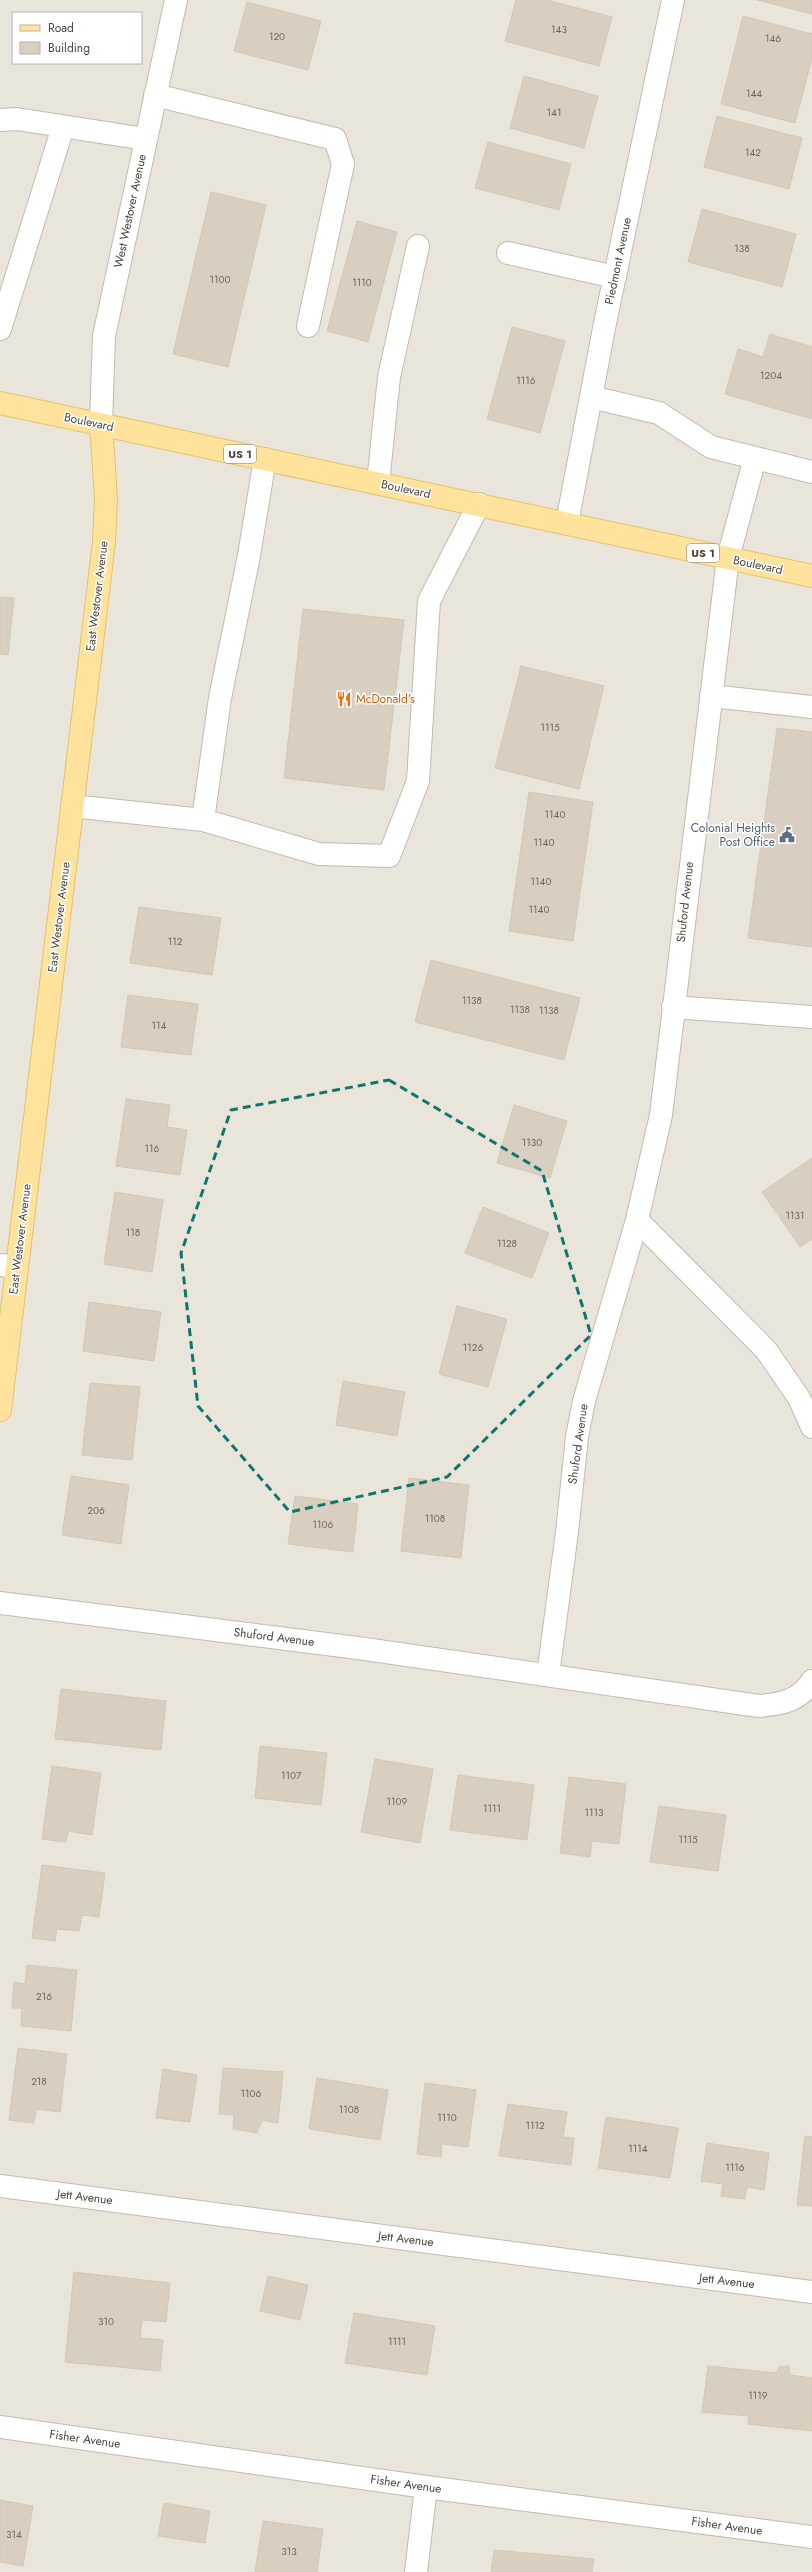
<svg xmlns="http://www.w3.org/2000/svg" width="812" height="2572" font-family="Jost,sans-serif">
<rect width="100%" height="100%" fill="#f6f3ec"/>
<path fill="#eae5da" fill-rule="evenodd" d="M 0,0 L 812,0 L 812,2572 L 0,2572 ZM 13,13 L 141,13 L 141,63 L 13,63 Z"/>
<path fill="#d8cfc1" stroke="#d3c7b4" d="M 516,0 L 547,0 L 612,17 L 599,66 L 505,41 Z
M 757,0 L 812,0 L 812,14 Z
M 247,2 L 321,21 L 308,70 L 234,51 Z
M 743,16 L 812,34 L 812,58 L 795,123 L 721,104 Z
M 524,76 L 598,96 L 584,148 L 510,128 Z
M 717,116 L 802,138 L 789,189 L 704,167 Z
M 488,142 L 571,164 L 559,210 L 475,188 Z
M 211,192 L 266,205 L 228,367 L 173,354 Z
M 702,209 L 796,234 L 782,287 L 688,262 Z
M 357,221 L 397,232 L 368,342 L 327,331 Z
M 512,327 L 565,341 L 540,433 L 487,419 Z
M 770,334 L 812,347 L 812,419 L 725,394 L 738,349 L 763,357 Z
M 0,597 L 14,598 L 8,655 L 0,654 Z
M 303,609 L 404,620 L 384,790 L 284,778 Z
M 521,666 L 604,686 L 579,789 L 495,768 Z
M 777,728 L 812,732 L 812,947 L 748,938 Z
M 529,792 L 593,802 L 573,941 L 509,931 Z
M 139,907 L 221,918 L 212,975 L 130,963 Z
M 431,960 L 580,998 L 564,1060 L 415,1022 Z
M 128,995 L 198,1004 L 191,1055 L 121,1047 Z
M 126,1099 L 170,1105 L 167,1127 L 187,1130 L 180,1175 L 116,1166 Z
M 514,1105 L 567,1121 L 550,1178 L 497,1163 Z
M 812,1158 L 812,1239 L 800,1247 L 762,1192 Z
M 115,1192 L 163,1200 L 152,1272 L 104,1264 Z
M 483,1207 L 549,1233 L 532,1278 L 465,1253 Z
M 89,1302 L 161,1312 L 154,1361 L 83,1351 Z
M 457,1306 L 507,1319 L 488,1387 L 439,1374 Z
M 343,1381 L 405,1392 L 397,1436 L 336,1425 Z
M 90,1383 L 140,1387 L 132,1460 L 82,1455 Z
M 71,1476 L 129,1485 L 121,1544 L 62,1535 Z
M 409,1478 L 469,1485 L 461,1558 L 401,1551 Z
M 295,1496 L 358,1504 L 353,1552 L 288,1544 Z
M 61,1689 L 166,1701 L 161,1750 L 55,1739 Z
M 260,1746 L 327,1753 L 321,1805 L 255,1798 Z
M 375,1759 L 433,1769 L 420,1843 L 361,1832 Z
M 52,1766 L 101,1773 L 92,1835 L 68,1831 L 66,1842 L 42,1839 Z
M 458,1775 L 534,1785 L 527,1840 L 450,1830 Z
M 569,1777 L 626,1784 L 619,1844 L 592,1841 L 590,1857 L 560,1853 Z
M 659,1806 L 726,1815 L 718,1871 L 650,1862 Z
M 42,1865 L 105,1873 L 99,1917 L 82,1915 L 79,1931 L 57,1929 L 55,1941 L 32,1938 Z
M 27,1965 L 77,1970 L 71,2031 L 21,2026 L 22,2008 L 12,2008 L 14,1982 L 25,1984 Z
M 18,2048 L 67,2054 L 60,2112 L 36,2109 L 34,2123 L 9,2120 Z
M 223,2068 L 283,2072 L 278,2123 L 262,2120 L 257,2133 L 233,2129 L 234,2115 L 219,2114 Z
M 163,2069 L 197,2075 L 190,2122 L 156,2118 Z
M 317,2078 L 388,2090 L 380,2140 L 309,2129 Z
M 425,2083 L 476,2090 L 468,2147 L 442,2144 L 441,2157 L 417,2154 Z
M 508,2104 L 567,2112 L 563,2137 L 574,2138 L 571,2165 L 499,2156 Z
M 606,2117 L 678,2128 L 670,2178 L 598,2168 Z
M 805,2136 L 812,2137 L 812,2206 L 797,2205 Z
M 707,2143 L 769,2153 L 764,2190 L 747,2187 L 745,2199 L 721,2196 L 723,2184 L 701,2181 Z
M 74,2272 L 170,2283 L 166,2322 L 142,2320 L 140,2338 L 163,2340 L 160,2371 L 65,2362 Z
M 268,2276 L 308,2285 L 300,2320 L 260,2311 Z
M 354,2313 L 435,2326 L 427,2375 L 345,2363 Z
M 708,2366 L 776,2373 L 779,2367 L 789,2366 L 790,2375 L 812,2378 L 812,2431 L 748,2424 L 749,2416 L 702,2412 Z
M 0,2500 L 33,2506 L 23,2566 L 0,2562 Z
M 164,2503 L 210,2511 L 205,2543 L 158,2536 Z
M 263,2521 L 323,2529 L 317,2572 L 255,2572 Z
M 494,2550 L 594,2559 L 592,2572 L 491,2572 Z"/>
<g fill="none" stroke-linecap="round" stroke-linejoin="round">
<defs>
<path id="minor" d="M 155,95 L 335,139 L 343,164 L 308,326
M 0,120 L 17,119 L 145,139
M 508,253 L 615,277
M 0,329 L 63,127
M 591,397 L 659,413 L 711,447 L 812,472
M 101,424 L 104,336 L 176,0
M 378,483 L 389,377 L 418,246
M 567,523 L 605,323 L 673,0
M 711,696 L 812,707
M 72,806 L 203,820 L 319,854 L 389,856 L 418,781 L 429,601 L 479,504
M 203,820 L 220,698 L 248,561 L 265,459
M 673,1007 L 812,1017
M 637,1220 L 766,1350 L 799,1398 L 812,1427
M 0,1265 L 17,1267
M 0,1603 L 358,1648 L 759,1706 C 781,1704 800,1701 812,1681
M 548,1675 L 567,1532 L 577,1437 L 584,1401 L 637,1220 L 661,1115 L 728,558 L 755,458
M 0,2186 L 812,2292
M 0,2427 L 426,2487 L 812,2537
M 416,2572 L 426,2487"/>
<path id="major" d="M 0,403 L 812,576
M 0,1410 L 104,542 L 106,498 L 101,424"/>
</defs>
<use href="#minor" stroke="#c2bbae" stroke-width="24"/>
<use href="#major" stroke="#e6c16a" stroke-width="24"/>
<use href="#minor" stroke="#fff" stroke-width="22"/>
<use href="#major" stroke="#ffe39c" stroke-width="22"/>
</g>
<path fill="none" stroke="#0f766e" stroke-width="3" stroke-dasharray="8 5" stroke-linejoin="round" d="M 389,1080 L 542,1171 L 591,1335 L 447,1477 L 290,1512 L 198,1406 L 181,1253 L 231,1110 Z"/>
<defs>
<symbol id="restaurant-bare" viewBox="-9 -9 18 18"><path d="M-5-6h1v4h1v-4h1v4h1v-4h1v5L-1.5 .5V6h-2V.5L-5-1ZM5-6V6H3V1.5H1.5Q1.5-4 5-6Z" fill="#e8710a" stroke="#fff" stroke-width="2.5" paint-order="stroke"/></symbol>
<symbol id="civic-bare" viewBox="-9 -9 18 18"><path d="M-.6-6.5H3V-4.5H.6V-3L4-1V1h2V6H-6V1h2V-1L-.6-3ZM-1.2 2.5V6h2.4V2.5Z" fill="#5c6f8a" stroke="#fff" stroke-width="2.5" paint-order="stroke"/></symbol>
</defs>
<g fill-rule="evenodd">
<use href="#restaurant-bare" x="333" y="688" width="22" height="22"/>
<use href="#civic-bare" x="776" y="824" width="22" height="22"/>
</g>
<g text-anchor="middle" stroke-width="3" stroke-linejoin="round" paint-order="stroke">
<g font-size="10" fill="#6e675b">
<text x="559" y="33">143</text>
<text x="277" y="40">120</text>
<text x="773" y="42">146</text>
<text x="754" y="97">144</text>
<text x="554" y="116">141</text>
<text x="753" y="156">142</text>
<text x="742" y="252">138</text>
<text x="220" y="283">1100</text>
<text x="362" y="286">1110</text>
<text x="771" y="379">1204</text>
<text x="526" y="384">1116</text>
<text x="550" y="731">1115</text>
<text x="555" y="818">1140</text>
<text x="544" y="846">1140</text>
<text x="541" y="885">1140</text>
<text x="539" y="913">1140</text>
<text x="175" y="945">112</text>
<text x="472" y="1004">1138</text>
<text x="520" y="1013">1138</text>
<text x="549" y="1014">1138</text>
<text x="159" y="1029">114</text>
<text x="532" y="1146">1130</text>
<text x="152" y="1152">116</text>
<text x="795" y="1219">1131</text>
<text x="133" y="1236">118</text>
<text x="507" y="1247">1128</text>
<text x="473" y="1351">1126</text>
<text x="96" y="1514">206</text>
<text x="435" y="1522">1108</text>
<text x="323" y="1528">1106</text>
<text x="291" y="1779">1107</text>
<text x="397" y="1805">1109</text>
<text x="492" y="1812">1111</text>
<text x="594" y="1816">1113</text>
<text x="688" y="1843">1115</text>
<text x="44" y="2000">216</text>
<text x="39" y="2085">218</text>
<text x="251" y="2097">1106</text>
<text x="349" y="2113">1108</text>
<text x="447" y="2121">1110</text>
<text x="535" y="2129">1112</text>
<text x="638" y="2152">1114</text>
<text x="735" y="2171">1116</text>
<text x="106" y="2325">310</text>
<text x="397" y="2345">1111</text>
<text x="758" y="2399">1119</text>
<text x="14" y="2538">314</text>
<text x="289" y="2555">313</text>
</g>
<g fill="#fff" stroke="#817c74" stroke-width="1">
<rect x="224" y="445" width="32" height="18" rx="3"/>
<rect x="687" y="544" width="32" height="18" rx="3"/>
</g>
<g font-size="11" font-weight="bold" fill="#4b4439">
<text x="240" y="458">US 1</text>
<text x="703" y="557">US 1</text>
</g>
<g font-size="12" fill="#4b4439" stroke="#fff">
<text transform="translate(130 211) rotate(-78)" y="4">West Westover Avenue</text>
<text transform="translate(618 261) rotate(-78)" y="4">Piedmont Avenue</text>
<text transform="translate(89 422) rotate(12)" y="4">Boulevard</text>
<text transform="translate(406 489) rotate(12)" y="4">Boulevard</text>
<text transform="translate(758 565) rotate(12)" y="4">Boulevard</text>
<text transform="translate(97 596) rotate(-83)" y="4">East Westover Avenue</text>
<text transform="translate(685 902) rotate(-84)" y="4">Shuford Avenue</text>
<text transform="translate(59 917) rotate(-83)" y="4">East Westover Avenue</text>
<text transform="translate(20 1239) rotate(-83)" y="4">East Westover Avenue</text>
<text transform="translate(578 1444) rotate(-82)" y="4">Shuford Avenue</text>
<text transform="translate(274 1637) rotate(7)" y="4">Shuford Avenue</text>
<text transform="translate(85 2197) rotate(7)" y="4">Jett Avenue</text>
<text transform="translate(406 2239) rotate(7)" y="4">Jett Avenue</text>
<text transform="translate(727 2281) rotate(7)" y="4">Jett Avenue</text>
<text transform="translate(85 2439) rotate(8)" y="4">Fisher Avenue</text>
<text transform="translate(406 2484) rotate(8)" y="4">Fisher Avenue</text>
<text transform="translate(727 2526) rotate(8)" y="4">Fisher Avenue</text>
</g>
<g font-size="12" fill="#c56008" stroke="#fff" text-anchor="start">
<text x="356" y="703">McDonald's</text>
</g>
<g font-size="12" fill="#4e5e75" stroke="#fff" text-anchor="end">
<text x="775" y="832">Colonial Heights<tspan x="775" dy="14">Post Office</tspan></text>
</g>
</g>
<rect x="12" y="12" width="130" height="52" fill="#ffffff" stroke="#b7b4b0"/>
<rect x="20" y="25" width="20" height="6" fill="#ffe39c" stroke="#b7b4b0"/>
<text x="48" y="32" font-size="12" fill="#4b4439">Road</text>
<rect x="20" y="42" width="20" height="12" fill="#d8cfc1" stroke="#b7b4b0"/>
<text x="48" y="52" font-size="12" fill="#4b4439">Building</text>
</svg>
